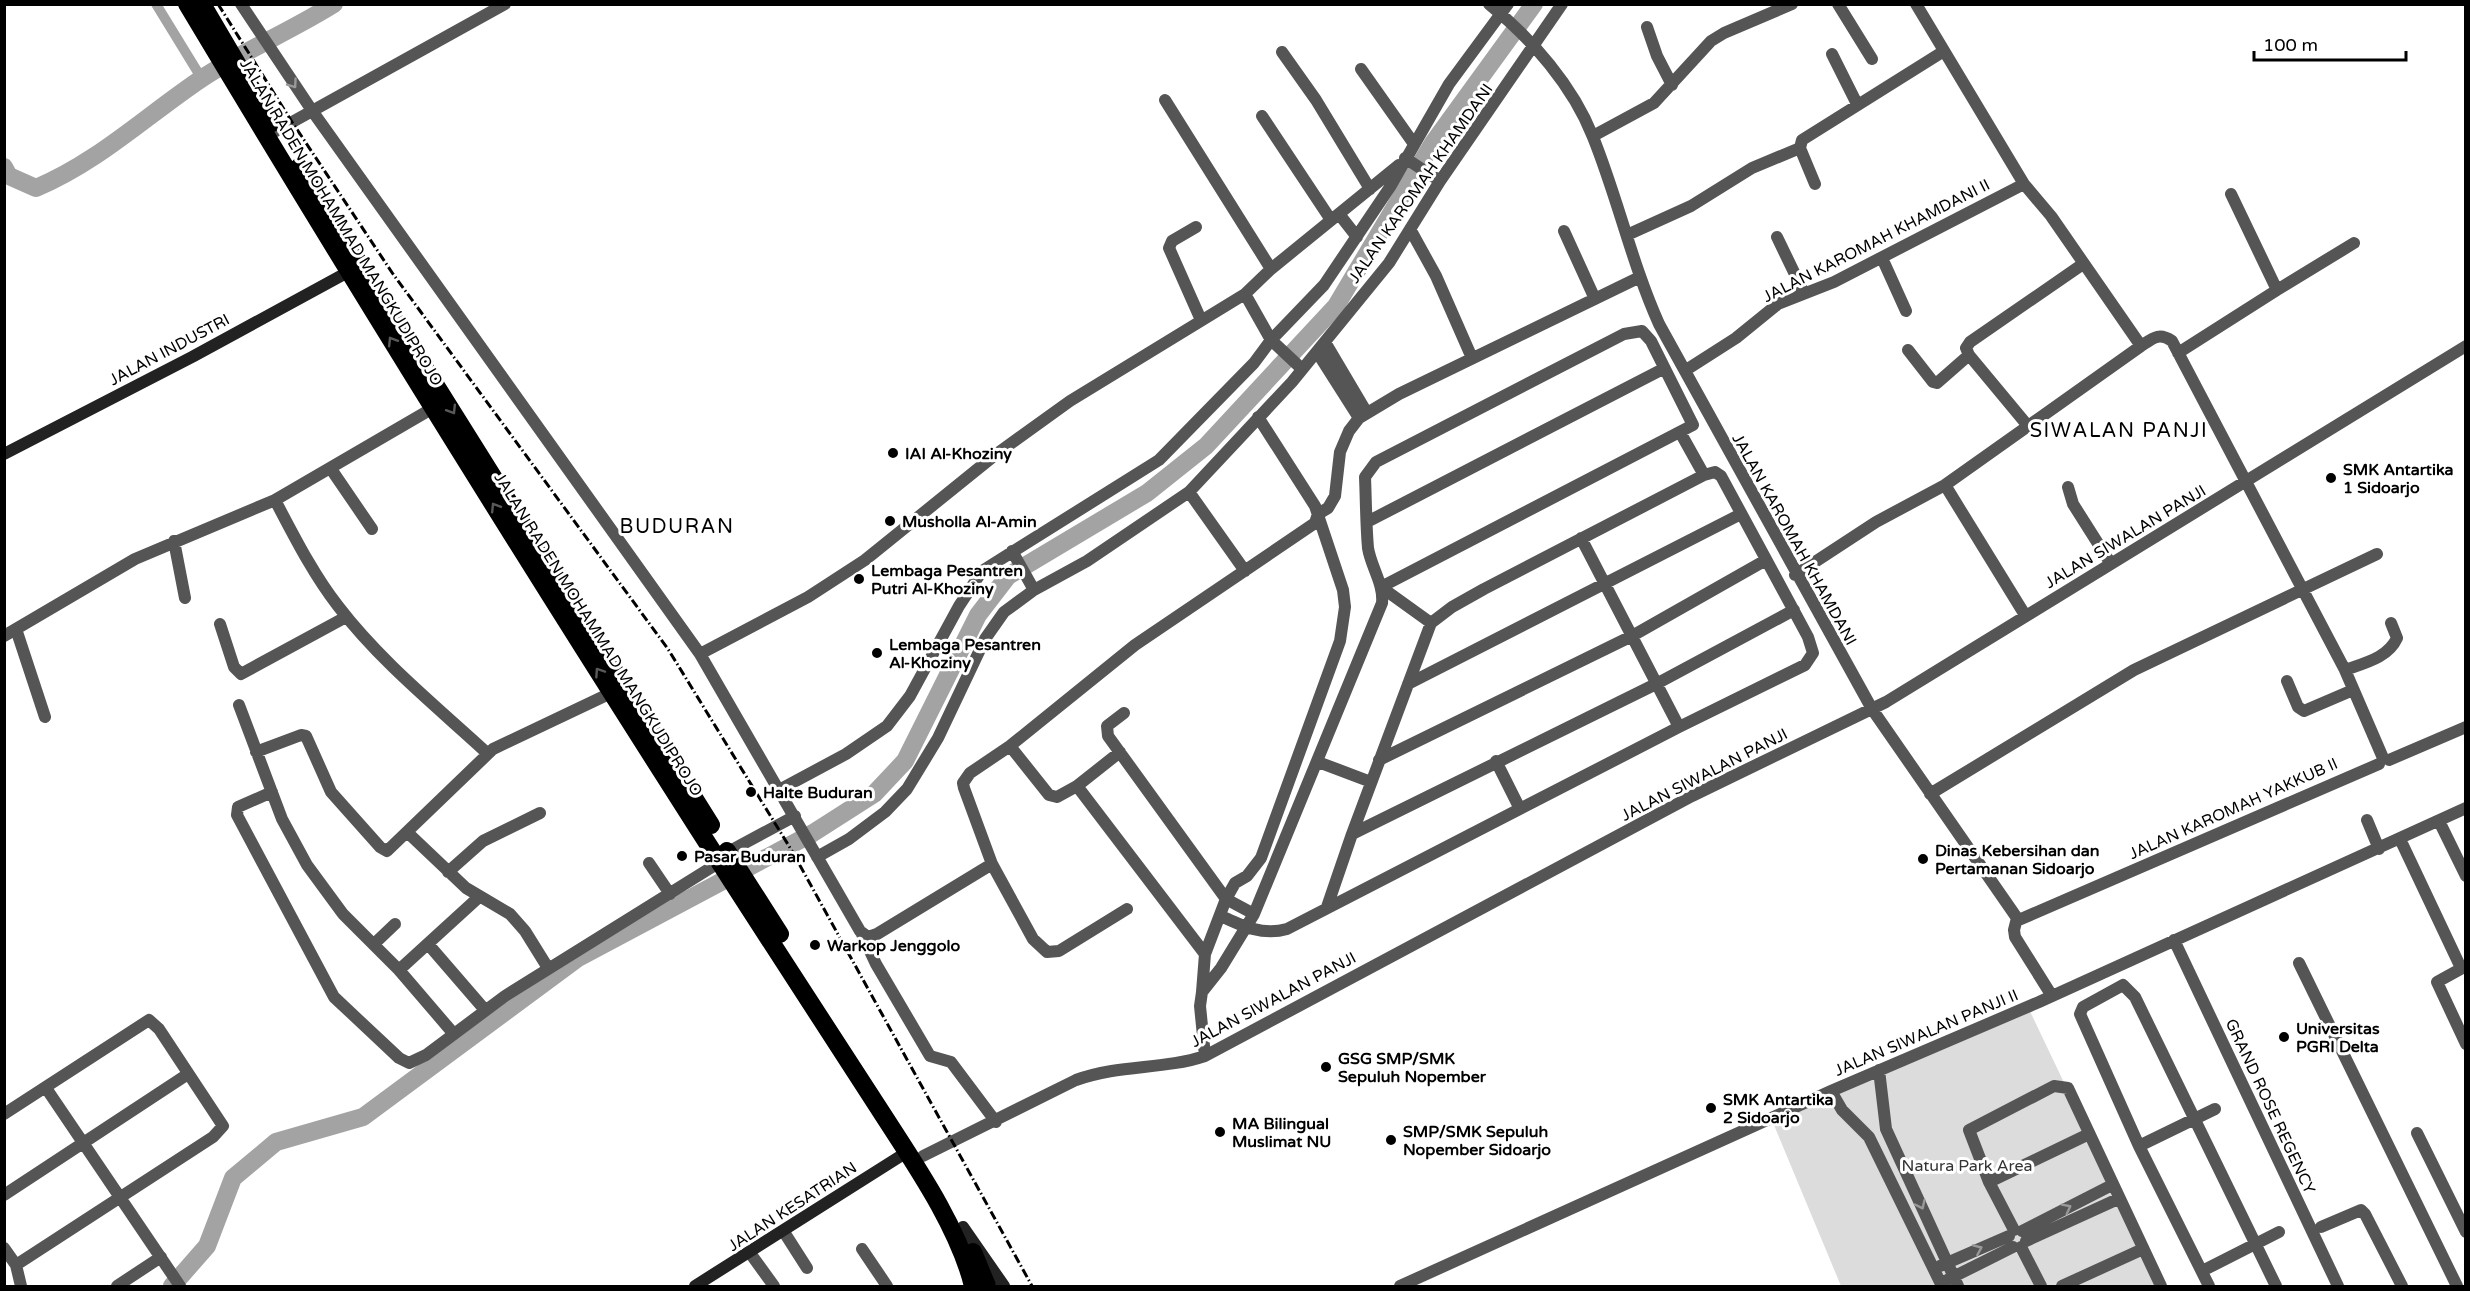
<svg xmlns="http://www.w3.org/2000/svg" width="2470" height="1291" font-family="'Varela Round',sans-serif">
<rect width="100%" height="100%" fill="#fff"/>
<path fill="#dcdcdc" d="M 2027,1005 L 2161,1286 L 1841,1286 L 1771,1118 Z"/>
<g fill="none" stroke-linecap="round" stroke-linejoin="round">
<path stroke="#a3a3a3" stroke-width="10" d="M 156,4 L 202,79"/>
<path stroke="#a3a3a3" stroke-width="18" d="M 4,167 L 9,176 L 36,188 C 98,162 146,116 201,79 C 243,51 291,31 334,4
M 172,1286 L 207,1246 L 233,1178 L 276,1142 L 363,1117 L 578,958 L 813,833 L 874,794 L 905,761 L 978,615 L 1008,576 L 1147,493 L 1206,446 L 1336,306 L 1433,143 L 1534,4"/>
<path stroke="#555" stroke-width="12" d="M 241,4 L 313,112 L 700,654
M 1489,4 C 1532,39 1573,86 1593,137 C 1618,199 1632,264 1659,324 L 1872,709 L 2017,918
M 1838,4 L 1872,59
M 1916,4 L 2024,184 L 2051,216 L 2141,346
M 1647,27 L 1657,56 L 1672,85
M 1282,52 L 1316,100 L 1370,189
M 1832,54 L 1857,104
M 1361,69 L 1414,144
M 1165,100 L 1271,269 L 1245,294 L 1070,401 L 995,455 L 865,560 L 808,597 L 700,654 L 860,931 L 868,937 L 877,934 L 992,864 L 964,788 L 963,783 L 970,773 L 1010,746 L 1135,645 L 1315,523 L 1318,514 L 1328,508 L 1335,496 L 1340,452 L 1349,431 L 1359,418 L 1399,394 L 1640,277
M 1262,116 L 1331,220
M 276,131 L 505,4
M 1593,136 L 1654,103 L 1711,41 L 1724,33 L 1792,4
M 1405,158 L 1440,181
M 1815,184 L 1800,148 L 1802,140 L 1944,51
M 1339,214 L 1357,237
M 1196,227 L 1172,241 L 1169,248 L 1201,320
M 1410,229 L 1436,276 L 1472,358
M 1564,231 L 1595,299
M 1627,235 L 1691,206 L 1752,168 L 1800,148
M 1777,237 L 1804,293
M 1882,258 L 1906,311
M 1271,269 L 1399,165
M 2277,290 L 2354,243
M 1325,342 L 1367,413
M 1908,350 L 1933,382 L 1937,383 L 1969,355 L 1966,348 L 1970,342 L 2083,264
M 1317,352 L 1359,418
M 2178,353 L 2277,290 L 2231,194
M 1969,355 L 2028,426
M 1302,369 L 1271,340 L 1324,285 L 1390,187 L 1449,84 L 1508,4
M 1686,370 L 1736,338 L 1778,304 L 1834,282 L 2024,184
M 1258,417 L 1315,506 L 1343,590 L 1345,607 L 1340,641 L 1261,858 L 1247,876 L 1235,883 L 1226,899 L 1205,954 L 1202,992 L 1221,968 L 1254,914 L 1382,603 C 1384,584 1371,567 1368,548 C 1366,525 1366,501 1365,477 L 1376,462 L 1624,334 L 1642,331 L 1651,341 L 1693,425 L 1381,587 L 1431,623
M 1680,432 L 1704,475
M 331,469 L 372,529
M 1945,485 L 2025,615
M 2068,487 L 2073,504 L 2111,564
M 1189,492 L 1245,571
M 275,500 C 294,536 313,574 338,606 C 380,661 436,706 487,753
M 1367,522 L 1663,369
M 1581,538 L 1679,727
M 174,541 L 185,598
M 1012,551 L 1034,590
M 1795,575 L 1876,522 L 1945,485 L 2141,346 C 2153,338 2159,332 2172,341 L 2345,670 L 2383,758
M 220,624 L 234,667 L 241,674 L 346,617
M 16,629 L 45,717
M 4,636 L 135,559 L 275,500 L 433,408
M 2345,670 C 2364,663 2388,658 2397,638 L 2391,623
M 2287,681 L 2298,707 L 2304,711 L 2353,690
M 1408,684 L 1741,514
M 239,705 L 282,819 L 307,865 L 343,914 L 399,970 L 453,1033
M 1124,713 L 1107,726 L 1108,736 L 1226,899 L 1254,914
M 1010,746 L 1049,795 L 1057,797 L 1077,786 L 1120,752
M 256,752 L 301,735 L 306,736 L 331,792 L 380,847 L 387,851 L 493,749 L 613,692
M 1379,760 L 1632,636 L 1766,560
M 2389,760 L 2466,727
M 1496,761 L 1520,809
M 1318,762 L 1371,782
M 1077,786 L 1205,954
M 779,790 L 846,754 L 887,726 L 910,696 L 959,606 L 982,571 L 1159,460 L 1254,363 L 1271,340 L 1245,294
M 272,792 L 238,807 L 237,815 L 334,997 L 399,1058 L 409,1063 L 426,1055 L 505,996 L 720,862
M 1930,794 L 2134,670 L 2377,554
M 2367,820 L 2379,849
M 2439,821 L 2466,876
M 407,832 L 466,888 L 510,914 L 525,931 L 548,968
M 1352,834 L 1658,683 L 1794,610
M 2400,839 L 2461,968
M 728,852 L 795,816
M 817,857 L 849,839 L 885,812 L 907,789 L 938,738 L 985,639 L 1004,612 L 1034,590 L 1087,561 L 1189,492 L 1292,382 L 1389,263 L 1440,181 L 1562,4
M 649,863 L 670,894
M 992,864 L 1033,939 L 1047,952 L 1059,951 L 1127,909
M 448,872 L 483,841 L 540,813
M 1221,916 C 1242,926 1263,936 1287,929 L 1679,727 L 1805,665 L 1813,653 L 1808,637 L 1721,476 L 1715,472 L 1704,475 L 1484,589 L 1452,607 L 1431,623 L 1352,834 L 1327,907
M 2017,918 L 2021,919 L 2379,764
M 2017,918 L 2014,930 L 2015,937 L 2052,996
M 861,932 L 876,964 L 930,1056 L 951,1062 L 996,1122
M 2174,940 L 2338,1286
M 374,944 L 395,924
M 428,944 L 485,1010
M 2299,963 L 2457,1286
M 2466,966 L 2437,982 L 2466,1044
M 399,970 L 479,897
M 1202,992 L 1200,1006 L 1205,1056
M 1879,1070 L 1886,1129 L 1958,1286
M 46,1088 L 180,1286
M 1831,1091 L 1842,1110 L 1869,1137 L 1942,1286
M 4,1114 L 149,1020 L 159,1029 L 223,1126 L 213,1137 L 16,1265
M 2417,1133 L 2466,1232
M 2139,1146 L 2215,1109
M 923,1156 L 1076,1080 C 1120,1064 1163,1070 1205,1056 L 1692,796 L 1886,702 L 2466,346
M 1989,1182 L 2089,1134
M 4,1195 L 188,1074
M 2321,1227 L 2361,1210 L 2365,1214 L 2402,1286
M 2014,1230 L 1989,1182 L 1969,1130 L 2054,1086 L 2068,1088 L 2161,1286
M 2022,1231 L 2112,1185
M 784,1232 L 807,1268
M 2026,1241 L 2118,1199
M 2021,1247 L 2041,1286
M 4,1248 L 16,1265 L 21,1286
M 862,1249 L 887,1286
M 750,1253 L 774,1286
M 1940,1266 L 2009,1236
M 2202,1271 L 2279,1232
M 1947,1280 L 2013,1247
M 117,1286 L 161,1257
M 1400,1286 L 1831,1091 L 2039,1002 L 2466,808
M 2062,1286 L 2143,1249
M 2209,1286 L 2139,1146 L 2080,1014 L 2083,1007 L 2123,985 L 2135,997 L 2276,1286"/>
<path stroke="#222" stroke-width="12" d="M 4,454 L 192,357 L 348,272
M 963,1227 L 1004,1286
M 695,1286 L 907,1152"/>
<path stroke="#000" stroke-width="18" d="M 187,4 C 366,303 550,598 738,891 C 784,963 831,1035 878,1107 C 912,1160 958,1225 973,1286
M 202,4 L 272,123
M 299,167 L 711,825
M 727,851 L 780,934
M 973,1252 L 987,1286"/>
<path stroke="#000" stroke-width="3" stroke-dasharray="9 3 1.5 3" stroke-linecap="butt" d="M 218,4 L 292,122 L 393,274 L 668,649 L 792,851 L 1032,1286"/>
</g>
<defs><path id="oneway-chevron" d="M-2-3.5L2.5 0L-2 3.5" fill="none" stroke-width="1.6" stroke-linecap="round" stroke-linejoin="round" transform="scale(1.5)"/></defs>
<g stroke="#999">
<use href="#oneway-chevron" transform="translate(293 84) rotate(55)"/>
<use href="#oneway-chevron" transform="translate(1921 1205) rotate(65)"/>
<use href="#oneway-chevron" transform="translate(2067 1208) rotate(-27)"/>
<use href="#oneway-chevron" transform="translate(1978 1249) rotate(-23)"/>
</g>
<g stroke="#595959">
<use href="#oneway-chevron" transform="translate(392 341) rotate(-122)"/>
<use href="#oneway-chevron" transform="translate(452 410) rotate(58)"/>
<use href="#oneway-chevron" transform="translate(495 507) rotate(-122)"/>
<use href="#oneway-chevron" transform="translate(599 672) rotate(-124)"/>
</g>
<g fill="#000" stroke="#fff" stroke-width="2">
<circle cx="893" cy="453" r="6"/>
<circle cx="2331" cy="478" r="6"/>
<circle cx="890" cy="521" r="6"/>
<circle cx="859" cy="579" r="6"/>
<circle cx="877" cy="653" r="6"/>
<circle cx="751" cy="792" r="6"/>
<circle cx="682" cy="856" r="6"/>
<circle cx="1923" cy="859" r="6"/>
<circle cx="815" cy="945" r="6"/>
<circle cx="2284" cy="1037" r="6"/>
<circle cx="1326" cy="1067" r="6"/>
<circle cx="1711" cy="1108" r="6"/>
<circle cx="1220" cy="1132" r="6"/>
<circle cx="1391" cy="1140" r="6"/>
</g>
<g text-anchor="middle" stroke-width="6" stroke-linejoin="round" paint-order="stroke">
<g font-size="16" fill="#000" stroke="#fff">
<text transform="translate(1420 183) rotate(-55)" y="6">JALAN KAROMAH KHAMDANI</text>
<text transform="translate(342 222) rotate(59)" y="6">JALAN RADEN MOHAMMAD MANGKUDIPROJO</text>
<text transform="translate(1876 240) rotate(-27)" y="6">JALAN KAROMAH KHAMDANI II</text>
<text transform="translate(169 349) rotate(-28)" y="6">JALAN INDUSTRI</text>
<text transform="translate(2125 536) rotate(-31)" y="6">JALAN SIWALAN PANJI</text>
<text transform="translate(1795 539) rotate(61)" y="6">JALAN KAROMAH KHAMDANI</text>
<text transform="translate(599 634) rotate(58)" y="6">JALAN RADEN MOHAMMAD MANGKUDIPROJO</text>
<text transform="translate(1704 774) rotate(-27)" y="6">JALAN SIWALAN PANJI</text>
<text transform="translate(2233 808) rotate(-24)" y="6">JALAN KAROMAH YAKKUB II</text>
<text transform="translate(1273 999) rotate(-28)" y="6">JALAN SIWALAN PANJI</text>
<text transform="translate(1926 1032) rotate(-23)" y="6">JALAN SIWALAN PANJI II</text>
<text transform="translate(2271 1106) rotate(65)" y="6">GRAND ROSE REGENCY</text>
<text transform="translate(792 1206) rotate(-33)" y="6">JALAN KESATRIAN</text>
</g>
<g font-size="16" font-weight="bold" fill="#000" stroke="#fff" text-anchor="start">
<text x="905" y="459">IAI Al-Khoziny</text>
<text x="2343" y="475">SMK Antartika<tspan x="2343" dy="18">1 Sidoarjo</tspan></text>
<text x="902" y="527">Musholla Al-Amin</text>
<text x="871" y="576">Lembaga Pesantren<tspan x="871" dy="18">Putri Al-Khoziny</tspan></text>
<text x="889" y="650">Lembaga Pesantren<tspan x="889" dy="18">Al-Khoziny</tspan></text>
<text x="763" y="798">Halte Buduran</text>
<text x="1935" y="856">Dinas Kebersihan dan<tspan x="1935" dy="18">Pertamanan Sidoarjo</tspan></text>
<text x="694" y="862">Pasar Buduran</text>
<text x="827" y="951">Warkop Jenggolo</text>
<text x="2296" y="1034">Universitas<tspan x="2296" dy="18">PGRI Delta</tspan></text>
<text x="1338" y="1064">GSG SMP/SMK<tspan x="1338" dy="18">Sepuluh Nopember</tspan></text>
<text x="1723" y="1105">SMK Antartika<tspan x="1723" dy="18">2 Sidoarjo</tspan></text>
<text x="1232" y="1129">MA Bilingual<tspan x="1232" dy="18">Muslimat NU</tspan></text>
<text x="1403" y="1137">SMP/SMK Sepuluh<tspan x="1403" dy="18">Nopember Sidoarjo</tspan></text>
</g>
<g font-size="16" fill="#333" stroke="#fff">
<text x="1967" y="1171">Natura Park Area</text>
</g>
<g font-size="20" letter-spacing="1.5" fill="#000" stroke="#fff">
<text x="2119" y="437">SIWALAN PANJI</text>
<text x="677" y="533">BUDURAN</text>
</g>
</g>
<rect width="2470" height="1291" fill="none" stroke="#000000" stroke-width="12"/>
<path d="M2254 51v9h152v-9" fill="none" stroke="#000000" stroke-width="3"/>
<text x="2263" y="51" font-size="18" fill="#000000" stroke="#ffffff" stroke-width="4.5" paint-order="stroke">100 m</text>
</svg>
